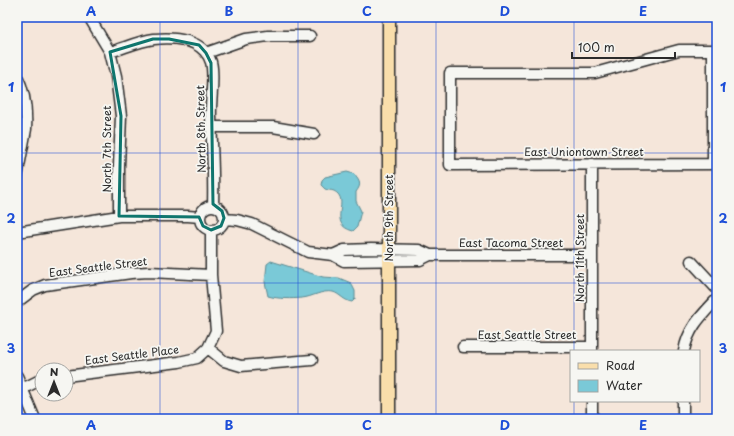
<svg xmlns="http://www.w3.org/2000/svg" width="734" height="436" font-family="'Playpen Sans',sans-serif">
<rect width="100%" height="100%" fill="#f5e6da"/>
<filter id="ink" filterUnits="userSpaceOnUse"><feTurbulence type="fractalNoise" baseFrequency=".025" numOctaves="2"/><feDisplacementMap in="SourceGraphic" scale="8" xChannelSelector="R" yChannelSelector="G"/><feConvolveMatrix kernelMatrix="1 2 1 2 8 2 1 2 1" color-interpolation-filters="sRGB"/></filter>
<g filter="url(#ink)">
<path fill="#7ac9d7" stroke="#5a8a92" d="M 347,172 L 354,174 C 360,182 362,184 356,192 L 356,201 L 361,211 L 357,227 L 353,231 C 326,224 352,200 334,191 C 331,190 327,190 325,189 L 321,185 L 322,180 L 325,177 Z
M 271,261 L 323,277 L 339,278 L 351,283 L 355,291 L 355,299 L 352,302 C 344,301 340,294 333,292 C 321,290 313,297 302,298 C 292,299 278,299 268,296 L 265,282 L 267,264 Z"/>
<g fill="none" stroke-linecap="round" stroke-linejoin="round">
<defs>
<path id="minor" d="M 89,17 L 110,52 L 116,76 L 121,116 L 119,166 L 119,216
M 717,50 L 679,50 L 595,73 L 450,73 L 450,165 L 717,164
M 110,52 C 124,48 139,41 154,39 C 175,37 203,39 211,62 C 215,76 210,102 211,117 C 212,147 214,176 213,206
M 206,53 L 246,39 L 268,36 L 310,36
M 17,76 C 25,92 27,111 26,129 L 17,177
M 212,127 L 273,127 L 314,134
M 713,164 L 713,50
M200 218a12 12 0 1 1 24 0a12 12 0 1 1-24 0Z
M 224,219 L 237,220 L 252,224 L 308,252 L 333,255 L 344,261 L 420,260 L 430,255
M 17,232 L 119,216 L 188,216 L 200,217
M 333,255 L 344,250 L 371,249 L 419,250 L 430,255 L 591,255
M 691,261 L 717,289
M 17,302 L 33,290 L 45,285 L 131,273 L 149,272 L 211,275
M 463,347 L 592,347
M 208,348 L 224,361 L 241,366 L 312,360
M 592,351 L 592,164
M 684,351 C 688,328 702,315 717,299
M 17,376 L 35,419
M 66,376 L 179,362 L 197,358 L 208,348 L 216,331 L 211,275 L 211,230
M 22,389 L 42,379
M 592,401 L 592,419
M 683,401 L 683,419"/>
<path id="major" d="M 389,419 L 389,17"/>
</defs>
<use href="#minor" stroke="#2b2b2b" stroke-width="13"/>
<use href="#major" stroke="#2b2b2b" stroke-width="15"/>
<use href="#minor" stroke="#f6f6f2" stroke-width="10"/>
<use href="#major" stroke="#f9deab" stroke-width="12"/>
</g>
</g>
<path fill="none" stroke="#0f766e" stroke-width="3" stroke-linejoin="round" d="M 153,39 L 169,39 L 199,45 L 206,53 L 211,63 L 213,204 L 222,211 L 224,218 L 221,226 L 211,230 L 203,226 L 199,217 L 119,216 L 121,116 L 110,52 Z"/>
<path fill="none" stroke="#1d4ed8" stroke-width="1" stroke-opacity="0.55" d="M 160,17 L 160,419M 298,17 L 298,419M 436,17 L 436,419M 574,17 L 574,351M 17,153 L 717,153M 17,283 L 717,283M 574,401 L 574,419"/>
<g text-anchor="middle" stroke-width="3.5" stroke-linejoin="round" paint-order="stroke">
<g font-size="11" fill="#2b2b2b" stroke="#f6f6f2">
<text transform="translate(201 129) rotate(-91)" y="4">North 8th Street</text>
<text transform="translate(107 149) rotate(-90)" y="4">North 7th Street</text>
<text x="584" y="156">East Uniontown Street</text>
<text transform="translate(389 218) rotate(-90)" y="4">North 9th Street</text>
<text x="511" y="247">East Tacoma Street</text>
<text transform="translate(580 258) rotate(-90)" y="4">North 11th Street</text>
<text transform="translate(98 267) rotate(-7)" y="4">East Seattle Street</text>
<text x="527" y="339">East Seattle Street</text>
<text transform="translate(132 355) rotate(-7)" y="4">East Seattle Place</text>
</g>
</g>
<rect width="734" height="436" fill="none" stroke="#f6f6f2" stroke-width="44"/>
<rect x="570" y="350" width="130" height="52" fill="#f6f6f2" stroke="#a5a5a2"/>
<rect x="578" y="363" width="20" height="6" fill="#f9deab" stroke="#a5a5a2"/>
<text x="606" y="370" font-size="12" fill="#2b2b2b">Road</text>
<rect x="578" y="380" width="20" height="12" fill="#7ac9d7" stroke="#a5a5a2"/>
<text x="606" y="390" font-size="12" fill="#2b2b2b">Water</text>
<g transform="translate(54 382)"><circle r="19" fill="#f6f6f2" stroke="#a5a5a2"/>
<path d="M0-3L7 15L0 10L-7 15Z" fill="#2b2b2b"/>
<text y="-6" font-size="11" font-weight="bold" text-anchor="middle" fill="#2b2b2b">N</text>
</g>
<path d="M572 52v6h103v-6" fill="none" stroke="#2b2b2b" stroke-width="2"/>
<text x="578" y="52" font-size="12" fill="#2b2b2b" stroke="#f6f6f2" stroke-width="3" paint-order="stroke">100 m</text>
<rect x="22" y="22" width="690" height="392" fill="none" stroke="#1d4ed8" stroke-width="1.5"/>
<g font-size="13" text-anchor="middle" font-weight="bold" fill="#1d4ed8">
<text x="91" y="16">A</text>
<text x="229" y="16">B</text>
<text x="367" y="16">C</text>
<text x="505" y="16">D</text>
<text x="643" y="16">E</text>
<text x="11" y="92">1</text>
<text x="723" y="92">1</text>
<text x="11" y="223">2</text>
<text x="723" y="223">2</text>
<text x="11" y="353">3</text>
<text x="723" y="353">3</text>
<text x="91" y="430">A</text>
<text x="229" y="430">B</text>
<text x="367" y="430">C</text>
<text x="505" y="430">D</text>
<text x="643" y="430">E</text>
</g>
</svg>
